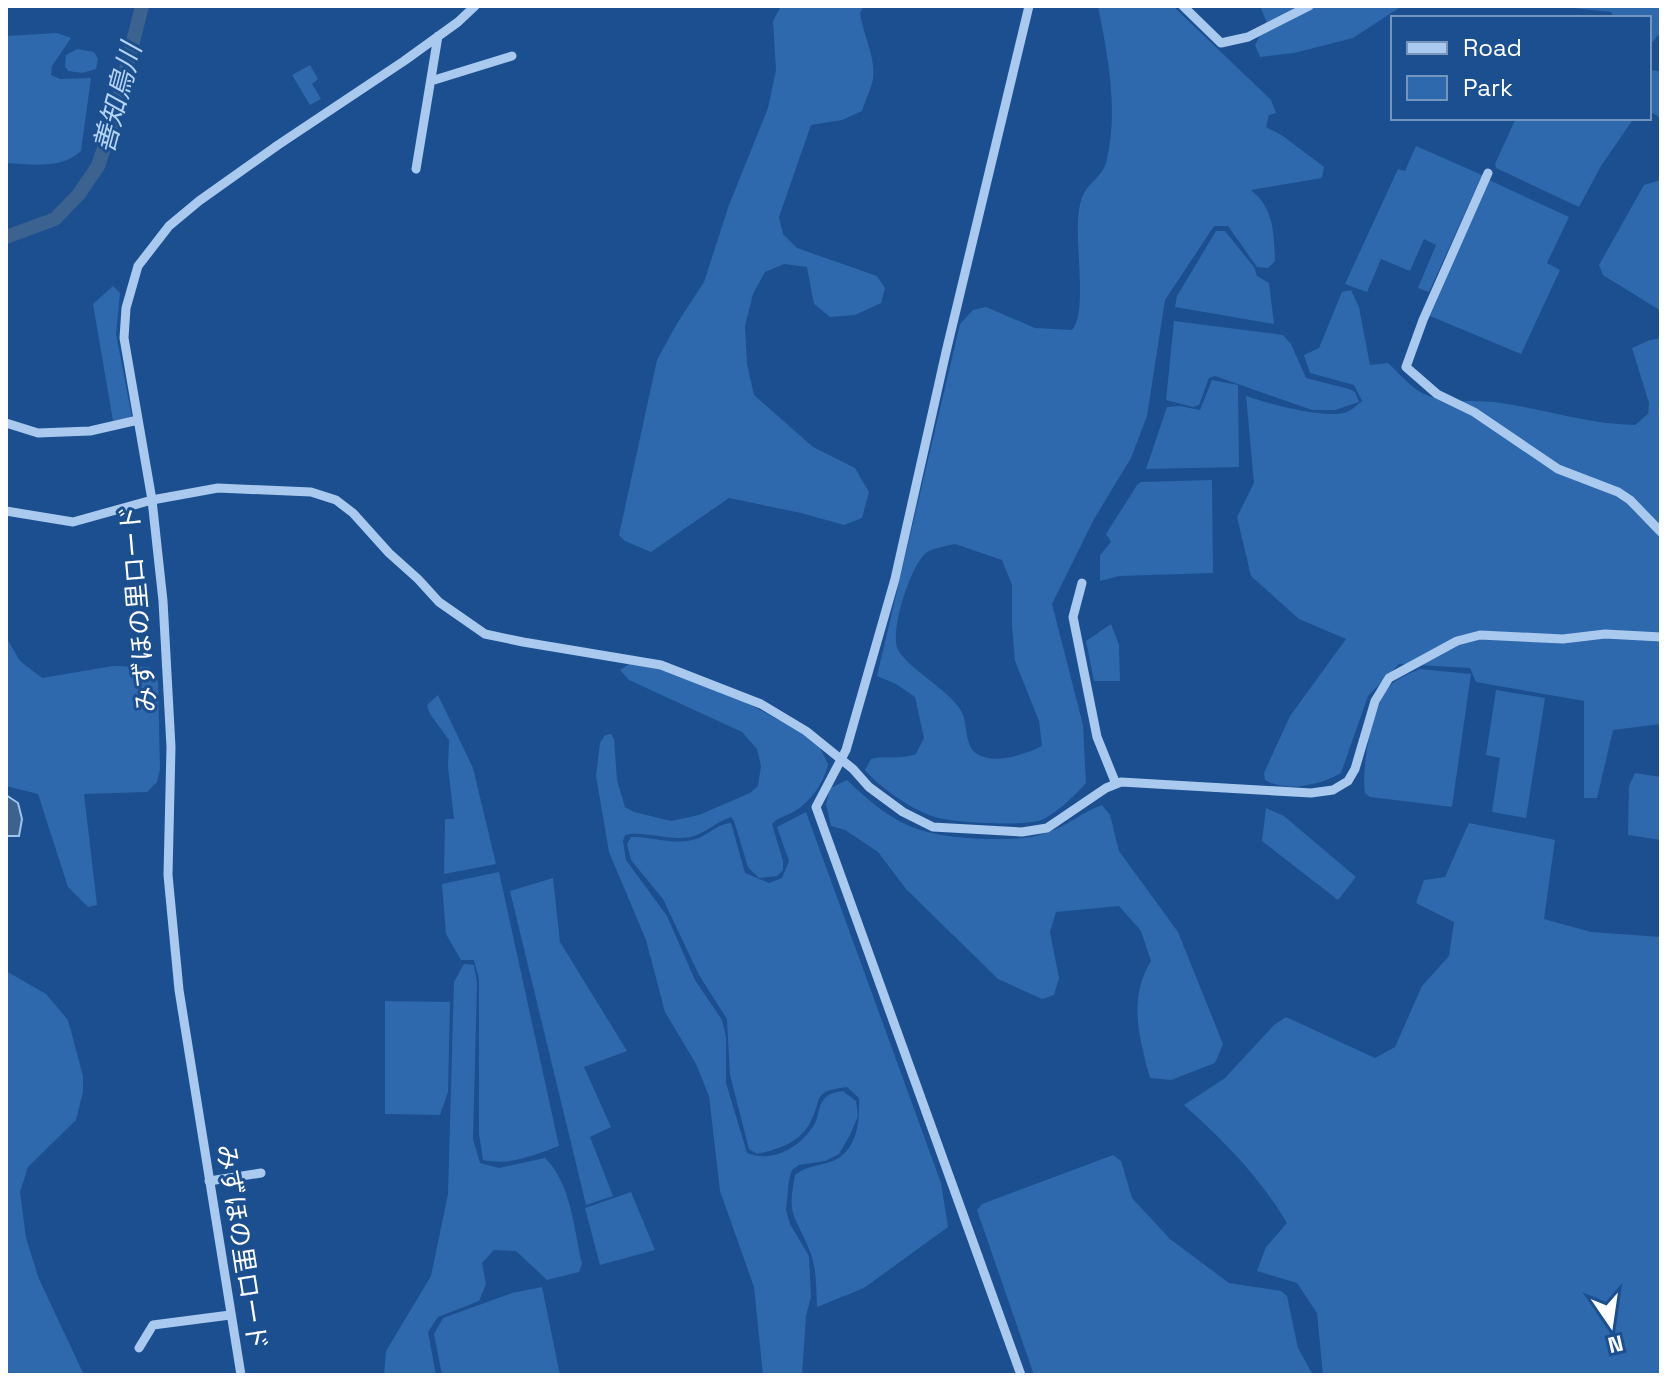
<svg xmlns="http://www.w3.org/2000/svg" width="1667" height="1381" font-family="'Space Grotesk','Noto Sans JP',sans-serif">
<rect width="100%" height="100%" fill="#1b4f8f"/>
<path fill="#2e69ad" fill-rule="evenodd" d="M 781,6 L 864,6 L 860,13 C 863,35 876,57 873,79 C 871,89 865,101 862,111 L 842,120 L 811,125 L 779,217 L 783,234 L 797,248 L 877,276 L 885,288 L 881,303 L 855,315 L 830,317 L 814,304 L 807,267 L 784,264 L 765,272 L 753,294 L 745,326 L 747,364 L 754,395 L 813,447 L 855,468 L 869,492 L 862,518 L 844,525 L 801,513 L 729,498 L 651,552 L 625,541 L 619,535 L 657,360 L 676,325 L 704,282 L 729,205 L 768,108 L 776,70 L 773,21 Z
M 1098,6 L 1173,6 L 1271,100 L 1276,113 L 1269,115 L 1266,127 L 1283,136 L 1324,167 L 1322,178 L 1251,190 C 1274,208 1274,234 1275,261 L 1268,268 L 1257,267 L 1228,226 L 1214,226 L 1165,300 L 1147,416 L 1131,458 L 1094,519 L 1052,604 L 1083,725 L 1086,783 C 1077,794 1052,818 1038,821 C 1017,826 951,823 932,816 C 909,808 881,788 865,770 L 871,759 C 887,755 900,760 916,754 L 924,738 L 915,697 L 896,684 L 877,676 L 960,324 L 973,310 L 986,307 L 1035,328 L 1072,330 C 1087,315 1076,246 1078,222 C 1078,214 1080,200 1084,193 C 1090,182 1103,175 1106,163 C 1119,112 1108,57 1098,6 ZM 955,544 L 1002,560 L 1012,585 L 1012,625 L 1015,661 L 1039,721 L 1042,746 C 1025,754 995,765 977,754 C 963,745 969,722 960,709 C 945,687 909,669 898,650 C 889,633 910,566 926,553 C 932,548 947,546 955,544 Z
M 1260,6 L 1402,6 L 1353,38 L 1294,53 L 1260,57 L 1255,45 L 1267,23 Z
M 1554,6 L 1661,6 L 1661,32 L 1649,46 L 1649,18 L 1614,18 L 1611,12 Z
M 57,33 L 71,38 L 52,66 L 51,75 L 60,79 L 91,78 L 81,151 C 61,170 31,164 6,163 L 6,36 Z
M 77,49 L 94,52 L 98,59 L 96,69 L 82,73 L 68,71 L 65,66 L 66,55 Z
M 310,65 L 318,79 L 312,84 L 321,99 L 310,105 L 292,75 Z
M 1649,70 L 1661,71 L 1661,118 L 1649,111 Z
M 1516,118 L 1634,118 L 1601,166 L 1579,207 L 1496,168 L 1495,164 Z
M 1416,146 L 1482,175 L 1429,292 L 1418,288 L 1436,245 L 1424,239 L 1410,271 L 1381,259 L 1367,292 L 1345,284 L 1398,169 L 1405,171 Z
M 1489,180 L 1569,217 L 1547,263 L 1560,270 L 1521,354 L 1430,316 Z
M 1661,180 L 1661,311 L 1603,275 L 1599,265 L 1644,185 Z
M 1216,231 L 1225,231 L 1254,267 L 1257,276 L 1269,283 L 1274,324 L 1175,307 L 1177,296 Z
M 113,286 L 120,293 L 116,334 L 132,417 L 113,421 L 93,304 Z
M 1351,290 L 1359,307 L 1370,365 L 1388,363 C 1399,373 1412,389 1426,395 C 1445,403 1473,400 1494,402 C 1541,408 1587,424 1635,425 L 1648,414 L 1649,403 L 1632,348 L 1650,340 L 1661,338 L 1661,724 L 1613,730 L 1597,798 L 1584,798 L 1584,701 L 1476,682 L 1470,668 L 1399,664 L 1368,696 L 1341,773 C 1321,785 1286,793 1265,780 L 1264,773 L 1290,716 L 1346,639 L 1299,619 L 1251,576 L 1237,517 L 1254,483 L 1246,396 C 1266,403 1327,420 1347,412 C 1352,410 1358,404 1362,401 L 1354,385 L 1310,373 L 1304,355 L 1319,348 L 1342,292 Z
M 1174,321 L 1283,335 L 1291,344 L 1306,378 L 1349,389 L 1355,392 L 1359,402 L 1335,410 L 1312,410 L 1215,376 L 1209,378 L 1199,405 L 1193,407 L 1166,400 Z
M 1212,380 L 1238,385 L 1239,467 L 1146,469 L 1167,407 L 1180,406 L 1200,410 Z
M 1212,480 L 1213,573 L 1119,576 L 1100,581 L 1100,555 L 1111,542 L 1106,534 L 1137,485 L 1141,482 Z
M 1111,624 L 1119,645 L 1120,681 L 1094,681 L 1086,641 Z
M 6,637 L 20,661 L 42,678 L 113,666 L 149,667 L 158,682 L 160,769 L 157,782 L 147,792 L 84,794 L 97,905 L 88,907 L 68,887 L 38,794 L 6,786 Z
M 629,664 L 661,669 L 740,699 L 808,736 L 819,746 L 828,764 C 824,783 811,801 795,811 C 787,816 778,817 772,824 L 783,861 L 783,870 L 777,876 L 759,878 L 748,867 L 734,821 L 731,817 C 717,821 705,834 690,837 C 669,841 642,830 625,835 L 623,841 L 626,860 L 667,916 L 695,980 L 722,1020 L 726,1037 L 726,1083 L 747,1153 C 774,1164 803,1146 816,1121 C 819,1113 819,1103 826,1097 C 830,1093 837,1092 843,1091 L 856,1101 L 858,1116 L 850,1135 L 839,1154 L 825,1161 L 799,1165 L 792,1170 L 789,1180 L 786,1210 L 790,1224 L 809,1256 L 811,1297 L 806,1316 L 802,1375 L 763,1375 L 754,1287 L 720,1191 L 709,1096 L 696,1064 L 665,1012 L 646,940 L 609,852 L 596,776 L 600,743 L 605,735 L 611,734 L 614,739 L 617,780 L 625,807 L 634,812 L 671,821 L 699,815 L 750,793 L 758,786 L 761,766 L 757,749 L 742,732 L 629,680 L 620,670 Z
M 1420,669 L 1471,674 L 1452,807 L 1370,797 L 1365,793 C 1361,770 1372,707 1387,689 C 1395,679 1408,674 1420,669 Z
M 1496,690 L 1545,698 L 1526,818 L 1492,812 L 1500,758 L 1486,755 Z
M 438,695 L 473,768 L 496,864 L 444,874 L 445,819 L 454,819 L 448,767 L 449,740 L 430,714 L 427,705 Z
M 1635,773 L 1661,777 L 1661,840 L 1628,835 L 1629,786 Z
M 847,780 C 895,826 918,836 985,839 C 1006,839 1026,840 1046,833 C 1066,827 1082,812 1102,805 L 1110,815 L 1119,851 L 1178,932 L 1223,1044 L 1215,1063 L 1171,1080 L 1150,1078 C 1139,1038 1128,998 1151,961 L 1141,931 L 1119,906 L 1056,912 L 1050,932 L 1059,978 L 1054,995 L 1042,999 L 998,979 L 906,889 L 878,852 L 845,830 L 831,826 L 826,804 L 830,788 Z
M 1266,808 L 1284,816 L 1356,877 L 1338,900 L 1262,841 Z
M 806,812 L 941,1183 L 948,1227 L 864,1288 L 817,1307 C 816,1287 817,1268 809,1249 C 794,1212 787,1218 795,1175 C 806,1166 817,1166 830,1162 C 857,1153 860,1122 859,1098 L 847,1087 C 810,1092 824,1098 810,1123 C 798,1144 778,1149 757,1154 L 749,1149 L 730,1075 L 727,1019 L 699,975 L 663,899 L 631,860 L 627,844 L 631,837 C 653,836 673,846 696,839 C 708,835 719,823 731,823 L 745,873 L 769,883 L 782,878 L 789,861 L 777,827 Z
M 1469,823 L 1555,840 L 1544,919 L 1591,932 L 1661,937 L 1661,1375 L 1323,1375 L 1317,1313 L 1297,1283 L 1257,1271 L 1266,1247 L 1287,1223 C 1258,1175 1225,1142 1184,1105 L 1225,1078 L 1274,1025 L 1286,1017 L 1375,1058 L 1395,1047 L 1422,986 L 1449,956 L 1454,922 L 1416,903 L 1424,880 L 1445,877 Z
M 499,872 L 559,1146 C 534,1155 510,1166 483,1160 L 479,1134 L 479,979 L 474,960 L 461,960 L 446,934 L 442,884 Z
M 553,878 L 560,942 L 627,1051 L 584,1067 L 611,1127 L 590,1137 L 613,1196 L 586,1205 L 510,891 Z
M 464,964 L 474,965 L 477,983 L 473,1139 L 480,1163 L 499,1168 L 545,1158 C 571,1183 574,1229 582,1264 L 579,1272 L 547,1280 L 516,1251 L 494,1250 L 482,1263 L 486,1284 L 479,1301 L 438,1317 L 428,1332 L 436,1375 L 384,1375 L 386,1351 L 431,1276 L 448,1194 L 454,982 Z
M 6,971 L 46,994 L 68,1020 L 83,1076 L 83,1092 L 76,1120 L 28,1167 L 20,1192 L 26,1238 L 39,1279 L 84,1375 L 6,1375 Z
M 385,1001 L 450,1002 L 448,1092 L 440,1115 L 385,1114 Z
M 1113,1155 L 1121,1161 L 1132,1198 L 1170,1239 L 1229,1283 L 1281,1291 L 1287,1296 L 1298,1348 L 1313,1375 L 1034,1375 L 977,1210 L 982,1204 Z
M 631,1192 L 655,1250 L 600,1265 L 585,1208 Z
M 542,1287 L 560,1375 L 442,1375 L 434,1334 L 443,1318 L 512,1293 Z"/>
<path fill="#3c6290" stroke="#9cc4f0" stroke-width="2" d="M 6,795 L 18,803 L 22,819 L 19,836 L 6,836 Z"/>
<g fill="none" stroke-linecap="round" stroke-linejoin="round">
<path stroke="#3c6290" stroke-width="14" d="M 6,237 L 55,219 L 79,194 L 98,166 L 112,124 L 142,6"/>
<path stroke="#a9c9ee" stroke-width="9" d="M 1183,6 L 1221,43 L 1248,37 L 1309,6
M 431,81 L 512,56
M 416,169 L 438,36
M 1488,173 L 1423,320 L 1406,367 L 1437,394 L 1474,412 L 1558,469 L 1618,492 L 1630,500 L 1661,532
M 6,423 L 38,433 L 90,431 L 138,420
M 6,511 L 73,522 L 152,500 L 218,488 L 311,492 L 336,500 L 353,513 L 389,553 L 418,579 L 439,602 L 485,634 L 523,642 L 661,665 L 761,704 L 806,731 L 853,769 L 869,787 L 903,812 L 933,827 L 1022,832 L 1047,828 L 1106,788 L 1121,782 L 1311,793 L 1333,790 L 1348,781 L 1355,769 L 1375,701 L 1389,678 L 1457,641 L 1480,635 L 1563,639 L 1605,634 L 1661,637
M 1082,583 L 1073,617 L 1097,737 L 1116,784
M 209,1181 L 261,1173
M 139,1348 L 153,1325 L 230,1315
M 241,1375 L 179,990 L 168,875 L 171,747 L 163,601 L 152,500 L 124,338 L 126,308 L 138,266 L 169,226 L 199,201 L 278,145 L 404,61 L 458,22 L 475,6
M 1021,1375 L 816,807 L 846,750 L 895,579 L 946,352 L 1029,6"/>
</g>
<g text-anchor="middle" stroke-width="6" stroke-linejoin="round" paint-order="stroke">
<g font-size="26" fill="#fff" stroke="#1b4f8f">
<text transform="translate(138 609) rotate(-95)" y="9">みずほの里ロード</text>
<text transform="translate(242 1247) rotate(81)" y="9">みずほの里ロード</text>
</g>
<g font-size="28" font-style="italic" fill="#b5d3f5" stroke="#1b4f8f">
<text transform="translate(117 98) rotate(-75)" y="10">善知鳥川</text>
</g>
</g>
<rect width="1667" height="1381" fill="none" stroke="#ffffff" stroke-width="16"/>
<rect x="1391" y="16" width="260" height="104" fill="#1b4f8f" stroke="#7695bc" stroke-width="2"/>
<rect x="1407" y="42" width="40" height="12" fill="#a9c9ee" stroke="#7695bc" stroke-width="2"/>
<text x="1463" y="56" font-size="24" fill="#ffffff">Road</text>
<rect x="1407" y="76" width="40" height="24" fill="#2e69ad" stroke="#7695bc" stroke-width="2"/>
<text x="1463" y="96" font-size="24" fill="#ffffff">Park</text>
<g transform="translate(1611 1325) rotate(167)" stroke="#1b4f8f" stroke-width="6" paint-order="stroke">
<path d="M0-6L14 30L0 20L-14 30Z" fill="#ffffff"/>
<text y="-12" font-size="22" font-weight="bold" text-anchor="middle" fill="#ffffff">N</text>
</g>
</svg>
